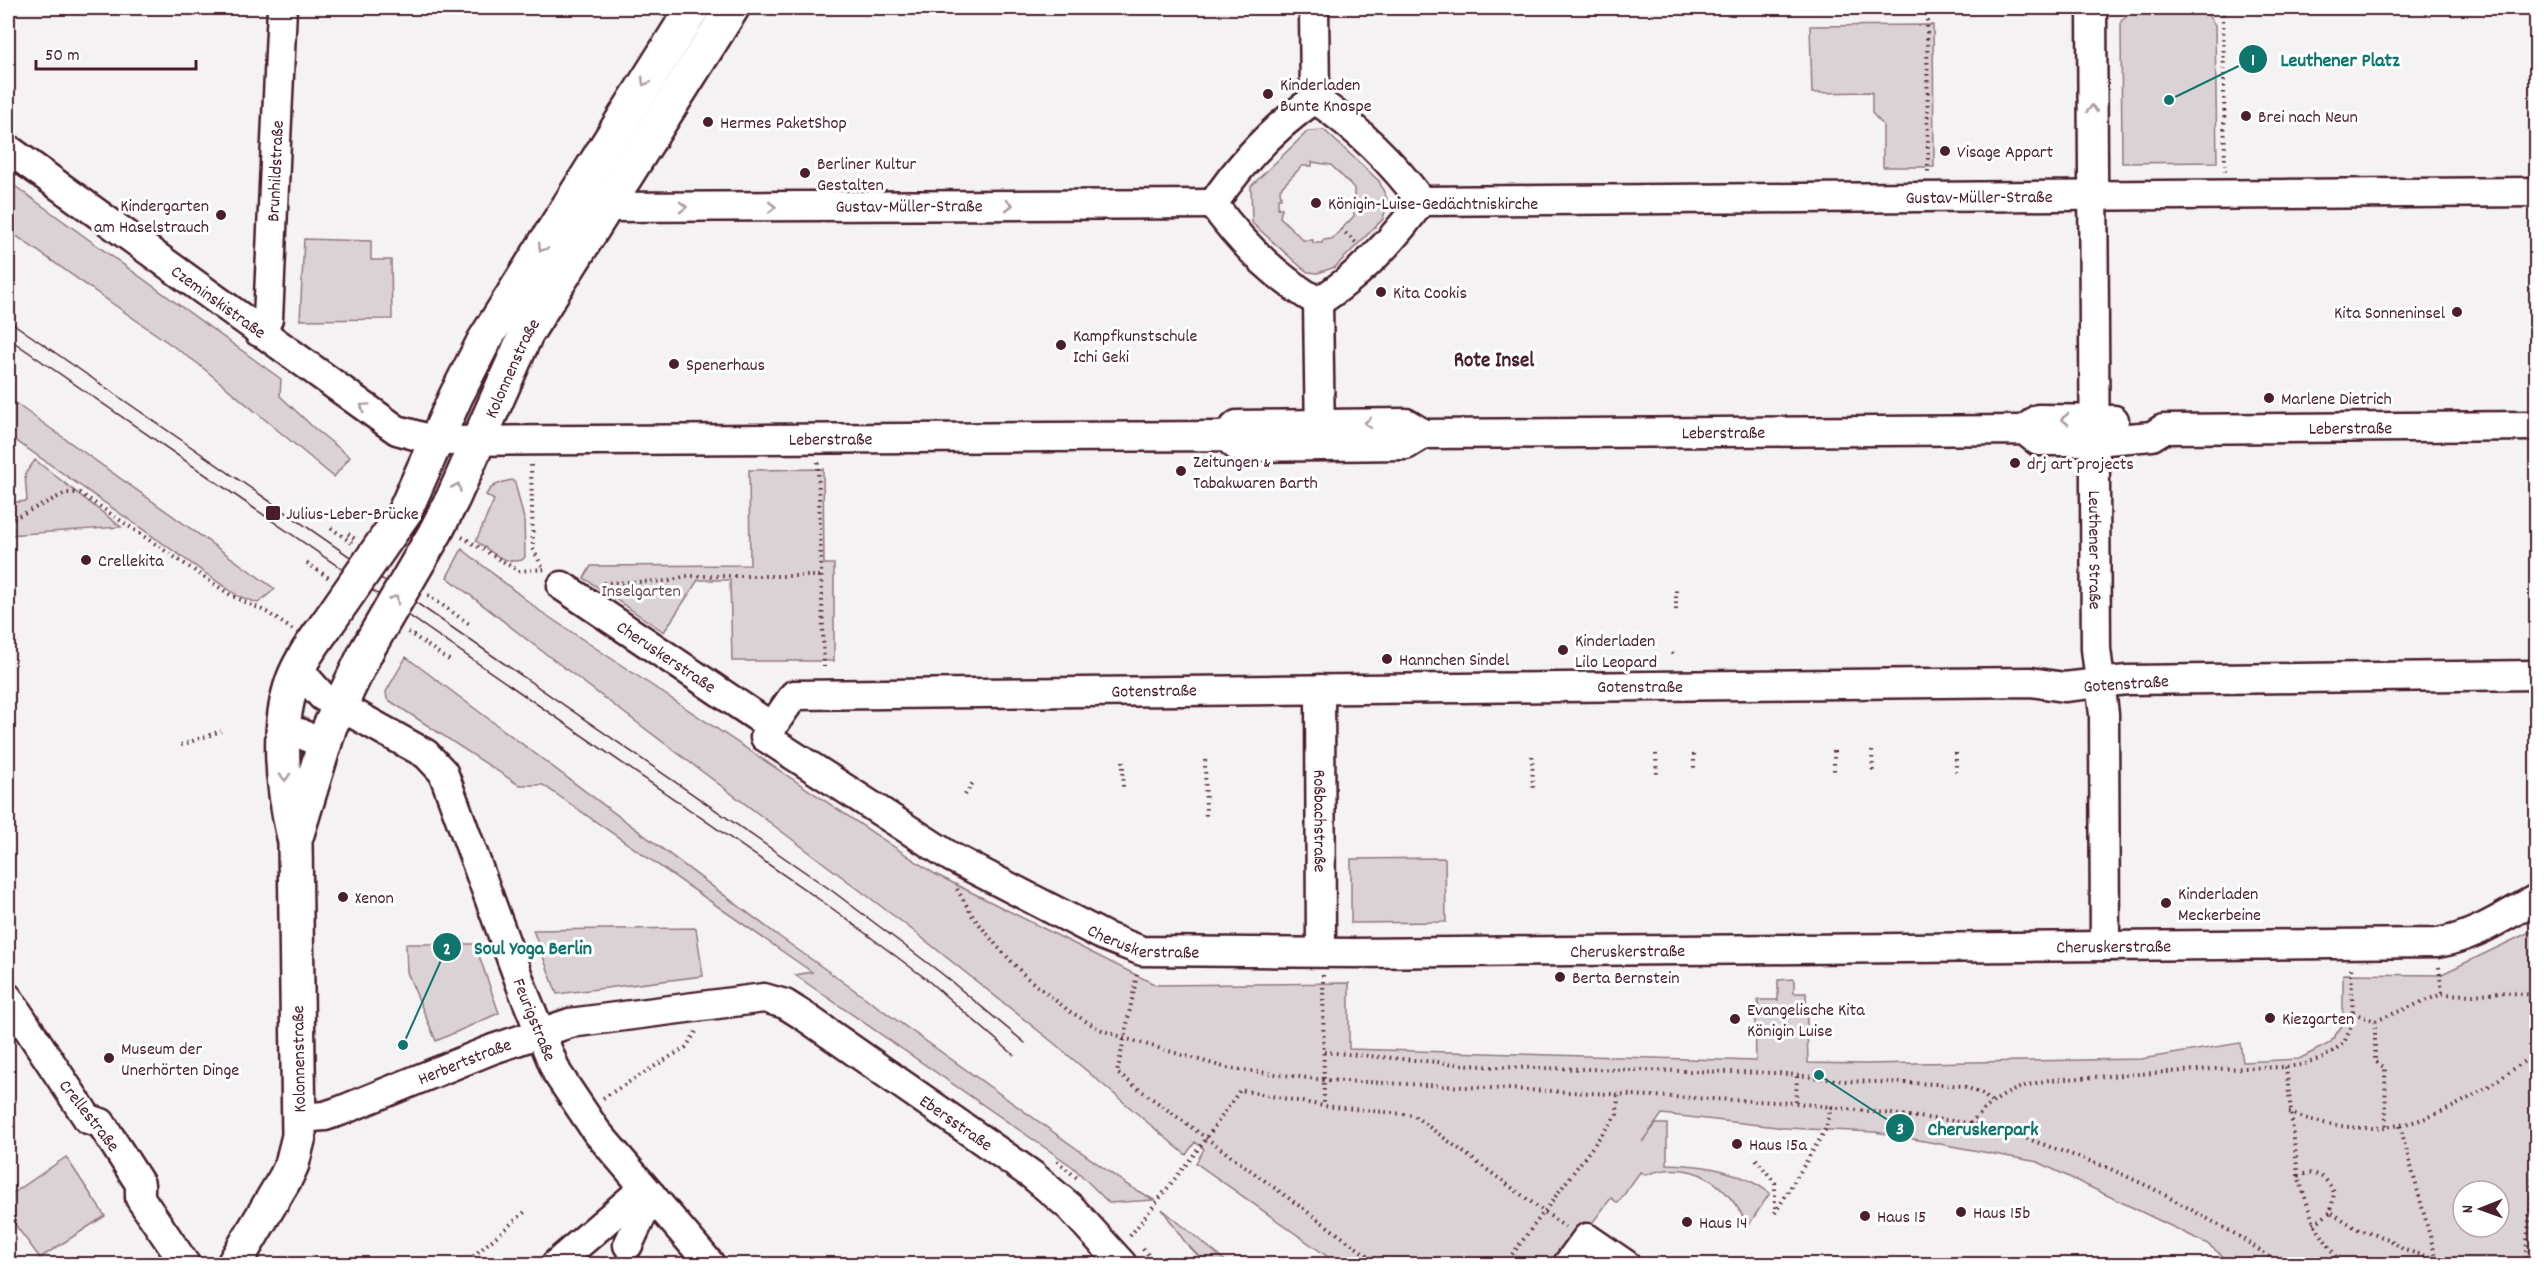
<svg xmlns="http://www.w3.org/2000/svg" width="2544" height="1272" font-family="Dekko,sans-serif">
<rect width="100%" height="100%" fill="#f4f2f2"/>
<filter id="ink" filterUnits="userSpaceOnUse"><feTurbulence type="fractalNoise" baseFrequency=".0167" numOctaves="2"/><feDisplacementMap in="SourceGraphic" scale="12" xChannelSelector="R" yChannelSelector="G"/><feConvolveMatrix kernelMatrix="1 2 1 2 8 2 1 2 1" color-interpolation-filters="sRGB"/></filter>
<g filter="url(#ink)">
<path fill="#dbd2d5" stroke="#927880" stroke-width="1.5" fill-rule="evenodd" d="M 2134,11 L 2205,11 L 2215,25 L 2217,162 L 2122,163 L 2121,21 Z
M 1933,25 L 1934,167 L 1883,167 L 1883,125 L 1872,113 L 1872,92 L 1812,93 L 1810,26 Z
M 1324,130 L 1379,181 L 1388,201 L 1383,219 L 1335,267 L 1318,273 L 1308,272 L 1301,267 L 1252,223 L 1251,186 L 1308,131 ZM 1312,162 L 1331,165 L 1354,188 L 1354,216 L 1332,239 L 1323,240 L 1322,243 L 1313,243 L 1313,240 L 1303,240 L 1280,217 L 1282,208 L 1278,208 L 1278,198 L 1281,198 L 1280,189 L 1302,166 L 1312,166 Z
M 8,181 L 281,379 L 280,396 L 314,428 L 350,457 L 334,477 L 197,363 L 8,230 Z
M 304,239 L 371,241 L 371,260 L 391,260 L 392,319 L 300,320 Z
M 8,398 L 275,589 L 258,603 L 238,596 L 8,435 Z
M 35,460 L 121,527 L 8,535 L 8,503 L 27,501 L 25,474 Z
M 823,469 L 824,564 L 834,564 L 834,661 L 732,661 L 730,580 L 698,580 L 664,632 L 584,578 L 591,566 L 750,565 L 749,470 Z
M 507,481 L 512,480 L 515,483 L 524,519 L 525,557 L 522,560 C 503,565 491,551 476,541 L 494,500 L 486,495 C 491,486 497,484 507,481 Z
M 462,549 L 540,611 L 935,874 L 1156,985 L 1349,983 L 1349,1049 L 1756,1061 L 1755,1015 L 1759,1015 L 1758,1000 L 1778,1000 L 1778,980 L 1794,979 L 1794,993 L 1806,993 L 1808,1063 L 1864,1064 L 2141,1059 L 2240,1043 L 2243,1062 L 2299,1059 L 2330,1043 L 2343,1024 L 2343,974 L 2440,975 L 2536,929 L 2536,1264 L 2233,1264 L 2206,1243 L 2038,1162 L 1875,1132 L 1786,1128 L 1662,1114 L 1642,1142 L 1656,1124 L 1667,1124 L 1667,1164 C 1704,1165 1739,1170 1770,1193 L 1748,1226 C 1727,1183 1694,1158 1645,1175 L 1640,1172 L 1618,1203 L 1611,1198 L 1590,1226 L 1584,1222 L 1553,1264 L 1338,1264 L 1196,1163 L 1204,1149 L 1195,1142 L 1186,1155 L 1055,1044 L 906,925 L 530,642 L 447,577 ZM 2463,1191 L 2499,1191 L 2499,1227 L 2463,1227 Z
M 406,657 L 780,937 L 1129,1186 L 1154,1200 L 1109,1203 L 1073,1167 L 795,975 L 812,972 L 543,785 L 519,785 L 387,699 L 386,692 Z
M 1445,858 L 1446,922 L 1351,923 L 1351,859 Z
M 696,928 L 703,976 L 557,994 L 533,930 Z
M 406,944 L 475,944 L 499,1013 L 436,1041 L 407,972 Z
M 66,1157 L 105,1216 L 40,1258 L 8,1215 L 8,1197 Z
M 1162,1209 L 1229,1264 L 1206,1264 L 1185,1242 Z"/>
<g fill="none" stroke-linecap="round" stroke-linejoin="round">
<defs>
<g id="minor">
<path d="M 1314,8 L 1315,99"/>
<path id="s1" d="M 2092,8 L 2096,649 L 2104,714 L 2105,946"/>
<path d="M 1315,99 C 1357,128 1391,160 1421,201 C 1393,241 1360,275 1318,302 C 1275,277 1242,244 1213,204 C 1240,164 1275,126 1315,99 Z"/>
<path id="s2" d="M 8,149 L 397,430 L 436,441 L 1225,436 L 1238,447 L 1406,445 L 1424,434 L 2024,430 L 2038,441 L 2095,441 L 2152,436 L 2163,429 L 2536,426"/>
<path id="s3" d="M 1421,201 L 2536,192"/>
<path id="s4" d="M 606,207 L 1213,204"/>
<path d="M 1318,302 L 1320,441"/>
<path id="s5" d="M 259,332 L 268,319 L 282,8"/>
<path d="M 2024,430 L 2038,419 L 2114,420"/>
<path d="M 1225,436 L 1237,425 L 1406,423 L 1424,434"/>
<path id="s6" d="M 562,586 L 772,727"/>
<path id="s7" d="M 300,664 L 306,678 L 322,696 L 426,754 L 443,772 L 524,993 L 557,1073 L 596,1131 L 710,1264"/>
<path id="s8" d="M 2536,675 L 2127,680 L 2064,687 L 2031,682 L 794,695 L 765,737 L 951,857 L 1104,936 L 1142,951 L 1354,953 L 2437,943 C 2475,937 2504,916 2536,899"/>
<path id="s9" d="M 1320,689 L 1321,952"/>
<path d="M 284,733 L 300,733 L 322,745"/>
<path d="M 8,998 L 88,1119 L 101,1123 L 140,1184 L 140,1198 L 185,1264"/>
<path id="s10" d="M 299,1118 L 325,1116 L 340,1111 L 493,1049 L 570,1023 L 764,998 L 785,1004 L 804,1016 L 1032,1175 L 1070,1207 L 1122,1264"/>
<path d="M 628,1245 L 651,1195"/>
<path d="M 556,1264 L 644,1188"/>
<path d="M 1568,1264 L 1587,1238 L 1625,1264"/>
</g>
<g id="major">
<path d="M 404,513 L 456,396 L 484,341 L 693,8"/>
<path id="s11" d="M 435,533 L 453,498 L 526,334 L 732,8"/>
<path d="M 297,834 L 330,726 L 367,650"/>
<path d="M 234,1264 L 286,1177 L 292,1164 L 299,1136 L 295,842 C 283,791 275,730 293,680 C 301,659 314,642 327,624"/>
</g>
</defs>
<use href="#minor" stroke="#4a1f2b" stroke-width="33"/>
<use href="#major" stroke="#4a1f2b" stroke-width="38"/>
<path stroke="#4a1f2b" stroke-width="4" stroke-dasharray="1.5 4.5" stroke-linecap="butt" d="M 1927,8 L 1928,175
M 2223,8 L 2225,172
M 1341,229 L 1356,243
M 818,462 L 824,667
M 531,465 L 533,549 L 543,568
M 8,521 L 66,493 L 80,493 L 232,596 L 265,611 L 293,630
M 331,528 L 352,543
M 348,534 L 355,539
M 462,537 L 519,571 L 546,569
M 307,563 L 329,578
M 603,583 L 669,581 L 686,576 L 820,576
M 428,595 L 469,624
M 1676,610 L 1676,586
M 408,632 L 449,660
M 1672,653 L 1674,658
M 181,745 L 221,731
M 1834,751 L 1834,773
M 1872,751 L 1873,773
M 1956,753 L 1956,772
M 1656,754 L 1657,776
M 1694,754 L 1694,771
M 1532,756 L 1533,792
M 1205,760 L 1206,819
M 1123,761 L 1123,790
M 965,795 L 974,781
M 957,889 L 972,915 L 996,945 L 1026,977 L 1069,1011 L 1099,1029 L 1124,1038 L 1227,1068 L 1324,1080 L 1796,1103 L 1970,1123 L 2028,1139 L 2104,1166 L 2152,1188 L 2237,1235 L 2280,1264
M 2439,967 L 2442,994
M 1137,975 L 1117,1073 L 1379,1264
M 1323,975 L 1324,1106
M 2353,1013 L 2375,1021 L 2442,994 L 2473,995 L 2500,992 L 2536,995
M 2375,1021 L 2375,1061 L 2385,1068 L 2386,1128
M 1324,1052 L 1493,1067 L 1779,1073 L 1846,1081 L 1936,1084 L 1963,1086 L 1983,1094 L 1991,1102
M 2286,1067 L 2298,1176 L 2314,1224 L 2341,1264
M 603,1098 L 686,1047 L 696,1032
M 1796,1102 L 1797,1076
M 2289,1113 C 2395,1150 2452,1114 2536,1053
M 1970,1123 C 1997,1096 2013,1087 2050,1080 L 2212,1069 L 2286,1067 L 2301,1065 L 2323,1058 L 2344,1043 L 2353,1022 L 2351,966
M 2400,1126 L 2436,1258
M 1756,1159 L 1775,1183 L 1775,1212
M 1057,1161 L 1077,1178
M 2298,1176 C 2314,1169 2328,1177 2334,1193 L 2331,1212 L 2359,1230 L 2389,1239 L 2404,1250 L 2437,1259 L 2441,1264
M 1775,1213 L 1826,1129 L 1831,1106
M 2314,1224 L 2331,1212
M 1130,1236 L 1206,1139 L 1240,1090 L 1324,1106 L 1413,1115 L 1565,1227
M 1143,1249 L 1156,1264
M 464,1264 L 526,1211
M 1505,1264 L 1617,1114 L 1618,1095
M 2525,1264 L 2536,1144"/>
<use href="#minor" stroke="#fff" stroke-width="28"/>
<use href="#major" stroke="#fff" stroke-width="33"/>
<path stroke="#4a1f2b" stroke-width="1.5" d="M 8,320 L 831,890 L 941,973 L 1025,1043
M 8,338 L 833,909 L 925,978 L 1014,1055"/>
<defs>
<path id="major-bridge" d="M 327,624 L 404,513
M 367,650 L 435,533"/>
</defs>
<use href="#major-bridge" stroke="#4a1f2b" stroke-width="38" stroke-linecap="butt"/>
<use href="#major-bridge" stroke="#fff" stroke-width="33"/>
</g>
<defs><path id="oneway-chevron" d="M-2-3.5L2.5 0L-2 3.5" fill="none" stroke-width="1.6" stroke-linecap="round" stroke-linejoin="round" transform="scale(1.5)"/></defs>
<g stroke="#ae9aa0">
<use href="#oneway-chevron" transform="translate(645 82) rotate(122)"/>
<use href="#oneway-chevron" transform="translate(2092 109) rotate(-90)"/>
<use href="#oneway-chevron" transform="translate(1009 205)"/>
<use href="#oneway-chevron" transform="translate(683 207)"/>
<use href="#oneway-chevron" transform="translate(772 207)"/>
<use href="#oneway-chevron" transform="translate(542 248) rotate(122)"/>
<use href="#oneway-chevron" transform="translate(364 407) rotate(-145)"/>
<use href="#oneway-chevron" transform="translate(2065 419) rotate(180)"/>
<use href="#oneway-chevron" transform="translate(1368 423) rotate(180)"/>
<use href="#oneway-chevron" transform="translate(457 487) rotate(-66)"/>
<use href="#oneway-chevron" transform="translate(395 599) rotate(-60)"/>
<use href="#oneway-chevron" transform="translate(285 777) rotate(87)"/>
</g>
</g>
<g fill="#4a1f2b" stroke="#fff" stroke-width="2">
<circle cx="1268" cy="94" r="6"/>
<circle cx="2246" cy="116" r="6"/>
<circle cx="708" cy="122" r="6"/>
<circle cx="1945" cy="151" r="6"/>
<circle cx="805" cy="173" r="6"/>
<circle cx="1316" cy="203" r="6"/>
<circle cx="221" cy="215" r="6"/>
<circle cx="1381" cy="292" r="6"/>
<circle cx="2457" cy="312" r="6"/>
<circle cx="1061" cy="345" r="6"/>
<circle cx="674" cy="364" r="6"/>
<circle cx="2269" cy="398" r="6"/>
<circle cx="2015" cy="463" r="6"/>
<circle cx="1181" cy="471" r="6"/>
<rect x="265" y="505" width="16" height="16" rx="3"/>
<circle cx="86" cy="560" r="6"/>
<circle cx="1563" cy="650" r="6"/>
<circle cx="1387" cy="659" r="6"/>
<circle cx="343" cy="897" r="6"/>
<circle cx="2166" cy="903" r="6"/>
<circle cx="1560" cy="977" r="6"/>
<circle cx="2270" cy="1018" r="6"/>
<circle cx="1735" cy="1019" r="6"/>
<circle cx="109" cy="1058" r="6"/>
<circle cx="1737" cy="1144" r="6"/>
<circle cx="1961" cy="1212" r="6"/>
<circle cx="1865" cy="1216" r="6"/>
<circle cx="1687" cy="1222" r="6"/>
</g>
<g text-anchor="middle" stroke-width="6" stroke-linejoin="round" paint-order="stroke">
<g font-size="18" fill="#4a1f2b" stroke="#fff" text-anchor="start">
<text x="1280" y="90">Kinderladen<tspan x="1280" dy="21">Bunte Knospe</tspan></text>
<text x="2258" y="122">Brei nach Neun</text>
<text x="720" y="128">Hermes PaketShop</text>
<text x="1957" y="157">Visage Appart</text>
<text x="817" y="169">Berliner Kultur<tspan x="817" dy="21">Gestalten</tspan></text>
<text x="1328" y="209">Königin-Luise-Gedächtniskirche</text>
<text x="209" y="211" text-anchor="end">Kindergarten<tspan x="209" dy="21">am Haselstrauch</tspan></text>
<text x="1393" y="298">Kita Cookis</text>
<text x="2445" y="318" text-anchor="end">Kita Sonneninsel</text>
<text x="1073" y="341">Kampfkunstschule<tspan x="1073" dy="21">Ichi Geki</tspan></text>
<text x="686" y="370">Spenerhaus</text>
<text x="2281" y="404">Marlene Dietrich</text>
<text x="1193" y="467">Zeitungen &amp;<tspan x="1193" dy="21">Tabakwaren Barth</tspan></text>
<text x="2027" y="469">drj art projects</text>
<text x="286" y="519">Julius-Leber-Brücke</text>
<text x="98" y="566">Crellekita</text>
<text x="1575" y="646">Kinderladen<tspan x="1575" dy="21">Lilo Leopard</tspan></text>
<text x="1399" y="665">Hannchen Sindel</text>
<text x="2178" y="899">Kinderladen<tspan x="2178" dy="21">Meckerbeine</tspan></text>
<text x="355" y="903">Xenon</text>
<text x="1572" y="983">Berta Bernstein</text>
<text x="1747" y="1015">Evangelische Kita<tspan x="1747" dy="21">Königin Luise</tspan></text>
<text x="2282" y="1024">Kiezgarten</text>
<text x="121" y="1054">Museum der<tspan x="121" dy="21">Unerhörten Dinge</tspan></text>
<text x="1749" y="1150">Haus 15a</text>
<text x="1973" y="1218">Haus 15b</text>
<text x="1877" y="1222">Haus 15</text>
<text x="1699" y="1228">Haus 14</text>
</g>
<g font-size="18" fill="#4a1f2b" stroke="#fff">
<text dy="6" stroke="none"><textPath href="#s5" startOffset="164">Brunhildstraße</textPath></text>
<text dy="6" stroke="none"><textPath href="#s3" startOffset="558">Gustav-Müller-Straße</textPath></text>
<text dy="6" stroke="none"><textPath href="#s4" startOffset="303">Gustav-Müller-Straße</textPath></text>
<text dy="6" stroke="none"><textPath href="#s2" startOffset="260">Czeminskistraße</textPath></text>
<text dy="6" stroke="none"><textPath href="#s11" startOffset="182">Kolonnenstraße</textPath></text>
<text dy="6" stroke="none"><textPath href="#s2" startOffset="2448">Leberstraße</textPath></text>
<text dy="6" stroke="none"><textPath href="#s2" startOffset="1815">Leberstraße</textPath></text>
<text dy="6" stroke="none"><textPath href="#s2" startOffset="915">Leberstraße</textPath></text>
<text dy="6" stroke="none"><textPath href="#s1" startOffset="542">Leuthener Straße</textPath></text>
<text dy="6" stroke="none"><textPath href="#s6" startOffset="126">Cheruskerstraße</textPath></text>
<text transform="translate(2126 683) rotate(-4)" y="6">Gotenstraße</text>
<text x="1640" y="692">Gotenstraße</text>
<text transform="translate(1154 690) rotate(-1)" y="6">Gotenstraße</text>
<text dy="6" stroke="none"><textPath href="#s9" startOffset="132">Roßbachstraße</textPath></text>
<text dy="6" stroke="none"><textPath href="#s8" startOffset="2228">Cheruskerstraße</textPath></text>
<text dy="6" stroke="none"><textPath href="#s8" startOffset="3200">Cheruskerstraße</textPath></text>
<text dy="6" stroke="none"><textPath href="#s8" startOffset="2714">Cheruskerstraße</textPath></text>
<text dy="6" stroke="none"><textPath href="#s7" startOffset="447">Feurigstraße</textPath></text>
<text transform="translate(298 1059) rotate(-91)" y="6">Kolonnenstraße</text>
<text dy="6" stroke="none"><textPath href="#s10" startOffset="176">Herbertstraße</textPath></text>
<text transform="translate(90 1115) rotate(52)" y="6">Crellestraße</text>
<text dy="6" stroke="none"><textPath href="#s10" startOffset="714">Ebersstraße</textPath></text>
</g>
<g font-size="18" fill="#6e4c56" stroke="#fff">
<text x="641" y="596">Inselgarten</text>
</g>
<g font-size="21" font-weight="bold" fill="#4a1f2b" stroke="#fff">
<text x="1494" y="366">Rote Insel</text>
</g>
</g>
<path fill="none" stroke="#0f766e" stroke-width="2" d="M2169 100L2253 59M403 1045L447 947M1819 1075L1900 1128"/>
<g fill="#0f766e" stroke="#fff" stroke-width="2">
<circle cx="2169" cy="100" r="6"/>
<circle cx="403" cy="1045" r="6"/>
<circle cx="1819" cy="1075" r="6"/>
<circle cx="2253" cy="59" r="15"/>
<circle cx="447" cy="947" r="15"/>
<circle cx="1900" cy="1128" r="15"/>
</g>
<g font-size="18" text-anchor="middle" font-weight="bold" fill="#fff">
<text x="2253" y="65">1</text>
<text x="447" y="954">2</text>
<text x="1900" y="1134">3</text>
</g>
<g font-size="20" text-anchor="middle" font-weight="bold" fill="#0f766e" stroke="#fff" stroke-width="6" stroke-linejoin="round" paint-order="stroke">
<text x="2340" y="66">Leuthener Platz</text>
<text x="533" y="954">Soul Yoga Berlin</text>
<text x="1983" y="1135">Cheruskerpark</text>
</g>
<rect width="2544" height="1272" fill="none" stroke="#fff" stroke-width="30"/>
<rect x="15" y="15" width="2514" height="1242" fill="none" stroke="#4a1f2b" stroke-width="2" filter="url(#ink)"/>
<g transform="translate(2481 1209) rotate(269)"><circle r="28" fill="#ffffff" stroke="#b7a5aa" stroke-width="1.5"/>
<path d="M0-4.5L10 22L0 15L-10 22Z" fill="#4a1f2b"/>
<text y="-9" font-size="16" font-weight="bold" text-anchor="middle" fill="#4a1f2b">N</text>
</g>
<path d="M36 60v9h160v-9" fill="none" stroke="#4a1f2b" stroke-width="3"/>
<text x="45" y="60" font-size="18" fill="#4a1f2b" stroke="#ffffff" stroke-width="4.5" paint-order="stroke">50 m</text>
</svg>
